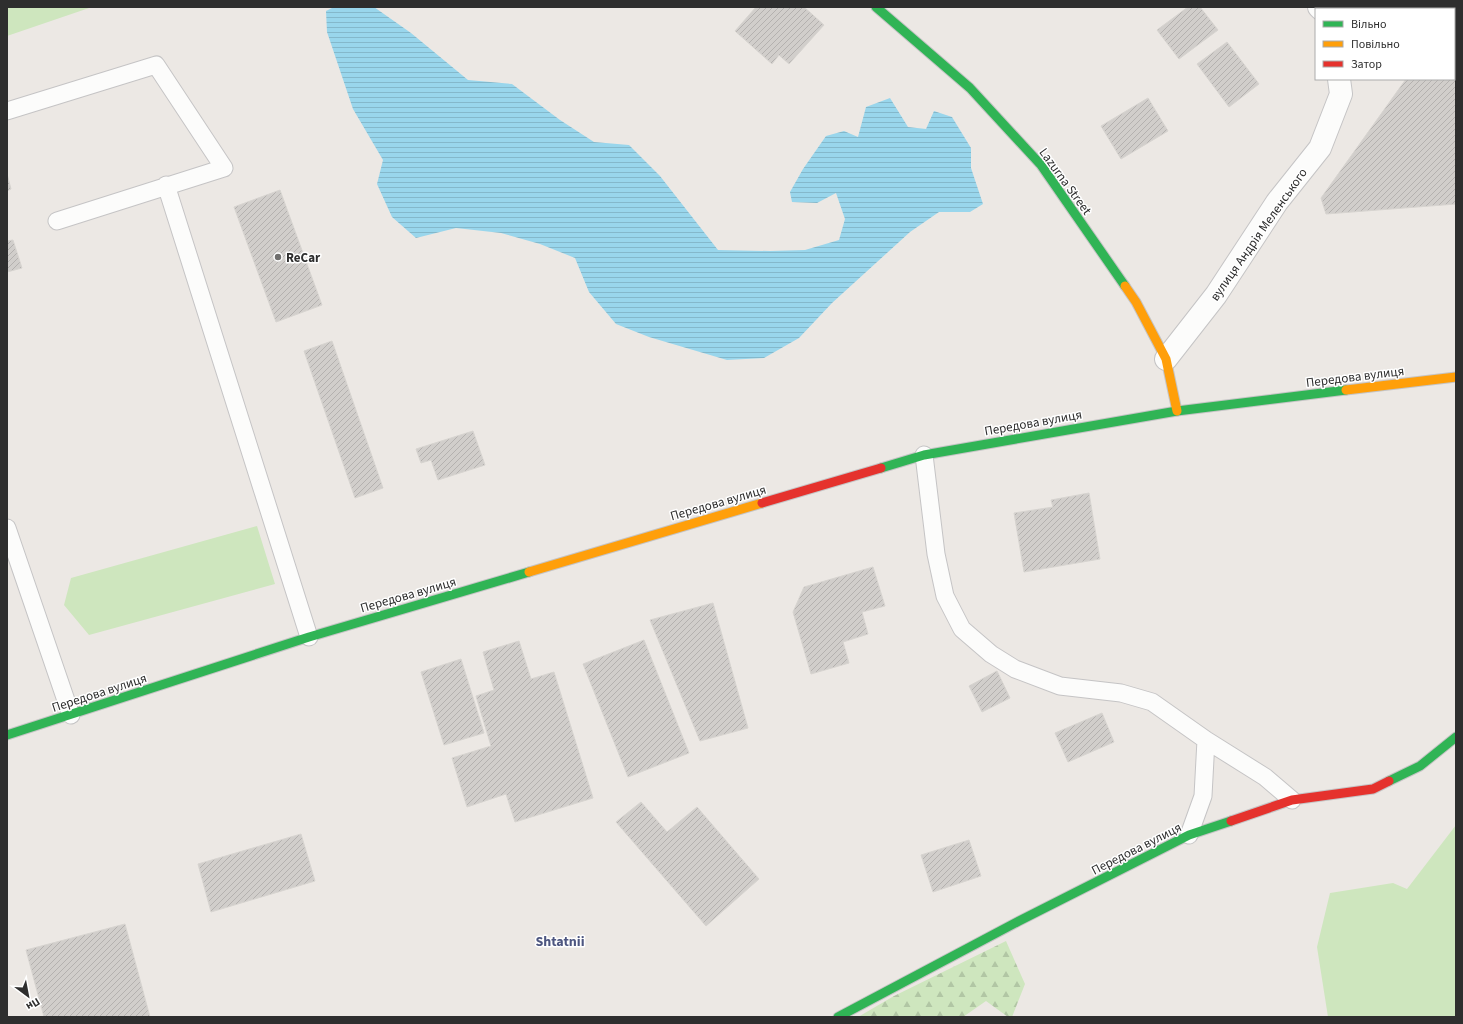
<svg xmlns="http://www.w3.org/2000/svg" width="1463" height="1024" font-family="'Source Sans 3',sans-serif">
<defs>
<pattern id="forest-firs" width="22" height="20" patternUnits="userSpaceOnUse"><rect width="22" height="20" fill="#cee6be"/><path d="M5 1l3.5 6h-7zM16 11l3.5 6h-7z" fill="#b1c6a4"/></pattern>
<pattern id="water-rules" width="6" height="5" patternUnits="userSpaceOnUse"><rect width="6" height="5" fill="#99d6ec"/><path d="M0 2.5h6" fill="none" stroke="#84b8cb"/></pattern>
<pattern id="building-hatch" width="6" height="6" patternUnits="userSpaceOnUse"><rect width="6" height="6" fill="#d1cecb"/><path d="M-1 1l2-2M0 6l6-6M5 7l2-2" fill="none" stroke="#b4b1af"/></pattern>
</defs>
<rect width="100%" height="100%" fill="#ece8e4"/>
<path fill="#cee6be" d="M 7,7 L 92,7 L 7,36 Z
M 257,526 L 275,584 L 89,635 L 64,605 L 71,578 Z
M 1456,825 L 1456,1017 L 1328,1017 L 1317,947 L 1330,893 L 1393,883 L 1407,889 Z"/>
<path fill="url(#forest-firs)" d="M 1006,941 L 1025,984 L 1012,1017 L 1008,1017 L 986,1001 L 963,1017 L 858,1017 L 894,996 Z"/>
<path fill="url(#water-rules)" d="M 334,7 L 374,7 L 411,33 L 468,80 L 512,84 L 560,120 L 594,142 L 629,145 L 660,176 L 718,250 L 770,251 L 805,250 L 839,240 L 845,219 L 836,193 L 817,203 L 792,202 L 790,192 L 803,169 L 826,136 L 844,131 L 858,137 L 866,107 L 890,98 L 908,127 L 926,129 L 934,111 L 952,117 L 971,148 L 971,168 L 983,204 L 970,212 L 939,212 L 910,232 L 832,303 L 799,338 L 764,358 L 727,360 L 649,337 L 616,324 L 589,292 L 575,258 L 540,244 L 501,233 L 456,228 L 416,238 L 392,217 L 377,184 L 383,160 L 353,109 L 327,32 L 326,11 Z"/>
<path fill="url(#building-hatch)" stroke="#d7d4d0" d="M 756,7 L 804,7 L 824,25 L 789,64 L 779,55 L 772,64 L 735,31 Z
M 1188,7 L 1200,7 L 1218,30 L 1179,59 L 1157,30 Z
M 1442,7 L 1456,7 L 1456,10 L 1454,10 L 1454,9 L 1442,9 Z
M 1454,37 L 1456,37 L 1456,204 L 1326,214 L 1321,198 L 1406,79 L 1454,79 Z
M 1227,42 L 1259,84 L 1229,107 L 1197,64 Z
M 1148,98 L 1168,131 L 1121,159 L 1101,126 Z
M 7,174 L 11,189 L 7,191 Z
M 280,190 L 322,305 L 276,322 L 234,207 Z
M 13,240 L 22,268 L 7,272 L 7,241 Z
M 332,341 L 383,488 L 355,498 L 304,351 Z
M 473,431 L 485,465 L 438,480 L 431,460 L 421,463 L 416,449 Z
M 1089,493 L 1100,559 L 1024,572 L 1014,513 L 1053,507 L 1051,500 Z
M 873,567 L 885,606 L 862,612 L 868,634 L 843,642 L 849,663 L 811,674 L 793,612 L 804,587 Z
M 713,603 L 748,728 L 700,741 L 650,620 Z
M 644,640 L 689,753 L 628,777 L 583,664 Z
M 519,641 L 531,679 L 554,672 L 593,798 L 515,822 L 506,794 L 467,807 L 452,758 L 491,746 L 476,696 L 494,690 L 483,652 Z
M 461,659 L 484,733 L 444,745 L 421,672 Z
M 997,671 L 1010,698 L 982,712 L 969,686 Z
M 1102,713 L 1114,742 L 1068,762 L 1055,733 Z
M 641,802 L 667,832 L 697,807 L 759,879 L 706,926 L 616,822 Z
M 301,834 L 315,881 L 211,912 L 198,864 Z
M 969,840 L 981,876 L 933,892 L 921,855 Z
M 125,924 L 150,1017 L 44,1017 L 26,950 Z"/>
<g fill="none" stroke-linecap="round" stroke-linejoin="round">
<defs>
<path id="lane" d="M 1405,9 L 1406,7
M 7,111 L 156,65 L 224,168 L 57,221
M 166,185 L 309,637
M 924,455 L 936,554 L 945,596 L 962,629 L 991,654 L 1015,669 L 1060,686 L 1121,693 L 1152,702 L 1206,740 L 1265,777 L 1292,800
M 7,528 L 71,715
M 1189,835 L 1203,796 L 1206,740"/>
<path id="street" d="M 1319,7 L 1321,9
M 1166,359 L 1216,295 L 1277,202 L 1320,148 L 1341,94 L 1339,79"/>
<path id="fast" d="M 876,7 L 970,88 L 1041,165 L 1125,286
M 881,468 L 924,455 L 1177,411 L 1346,390
M 7,735 L 309,637 L 529,572
M 1389,781 L 1420,766 L 1456,737
M 838,1017 L 1019,921 L 1189,835 L 1231,821"/>
<path id="slow" d="M 1125,286 L 1136,302 L 1166,359 L 1177,411
M 1346,390 L 1456,377
M 529,572 L 762,503"/>
<path id="jam" d="M 762,503 L 881,468
M 1231,821 L 1292,800 L 1373,789 L 1389,781"/>
</defs>
<use href="#lane" stroke="#c5c4c5" stroke-width="19"/>
<use href="#street" stroke="#c5c4c5" stroke-width="24"/>
<use href="#fast" stroke="#c5c4c5" stroke-width="11"/>
<use href="#slow" stroke="#c5c4c5" stroke-width="11"/>
<use href="#jam" stroke="#c5c4c5" stroke-width="11"/>
<use href="#lane" stroke="#fcfcfb" stroke-width="17"/>
<use href="#street" stroke="#fcfcfb" stroke-width="22"/>
<use href="#fast" stroke="#30b455" stroke-width="9"/>
<use href="#slow" stroke="#ff9f0a" stroke-width="9"/>
<use href="#jam" stroke="#e5322d" stroke-width="9"/>
</g>
<circle fill="#706f6e" stroke="#fff" stroke-width="1.5" cx="278" cy="257" r="4"/>
<g text-anchor="middle" stroke-width="3" stroke-linejoin="round" paint-order="stroke">
<g font-size="13" fill="#2e2e2e" stroke="#fff">
<text transform="translate(1066 181) rotate(54)" y="5">Lazurna Street</text>
<text transform="translate(1258 234) rotate(-55)" y="5">вулиця Андрія Меленського</text>
<text transform="translate(1355 376) rotate(-7)" y="5">Передова вулиця</text>
<text transform="translate(1033 422) rotate(-10)" y="5">Передова вулиця</text>
<text transform="translate(718 502) rotate(-16)" y="5">Передова вулиця</text>
<text transform="translate(408 594) rotate(-16)" y="5">Передова вулиця</text>
<text transform="translate(99 692) rotate(-18)" y="5">Передова вулиця</text>
<text transform="translate(1136 848) rotate(-27)" y="5">Передова вулиця</text>
</g>
<g font-size="13" font-weight="bold" fill="#2e2e2e" stroke="#fff" text-anchor="start">
<text x="286" y="262">ReCar</text>
</g>
<g font-size="14" font-weight="bold" fill="#4d5680" stroke="#fff">
<text x="560" y="946">Shtatnii</text>
</g>
</g>
<rect width="1463" height="1024" fill="none" stroke="#2e2e2e" stroke-width="16"/>
<rect x="1315" y="8" width="140" height="72" fill="#ffffff" stroke="#ababab"/>
<rect x="1323" y="21" width="20" height="6" fill="#30b455" stroke="#ababab"/>
<text x="1351" y="28" font-size="12" fill="#2e2e2e">Вільно</text>
<rect x="1323" y="41" width="20" height="6" fill="#ff9f0a" stroke="#ababab"/>
<text x="1351" y="48" font-size="12" fill="#2e2e2e">Повільно</text>
<rect x="1323" y="61" width="20" height="6" fill="#e5322d" stroke="#ababab"/>
<text x="1351" y="68" font-size="12" fill="#2e2e2e">Затор</text>
<g transform="translate(28 996) rotate(148)" stroke="#ffffff" stroke-width="3" paint-order="stroke">
<path d="M0-3L7 15L0 10L-7 15Z" fill="#2e2e2e"/>
<text y="-6" font-size="11" font-weight="bold" text-anchor="middle" fill="#2e2e2e">Пн</text>
</g>
</svg>
